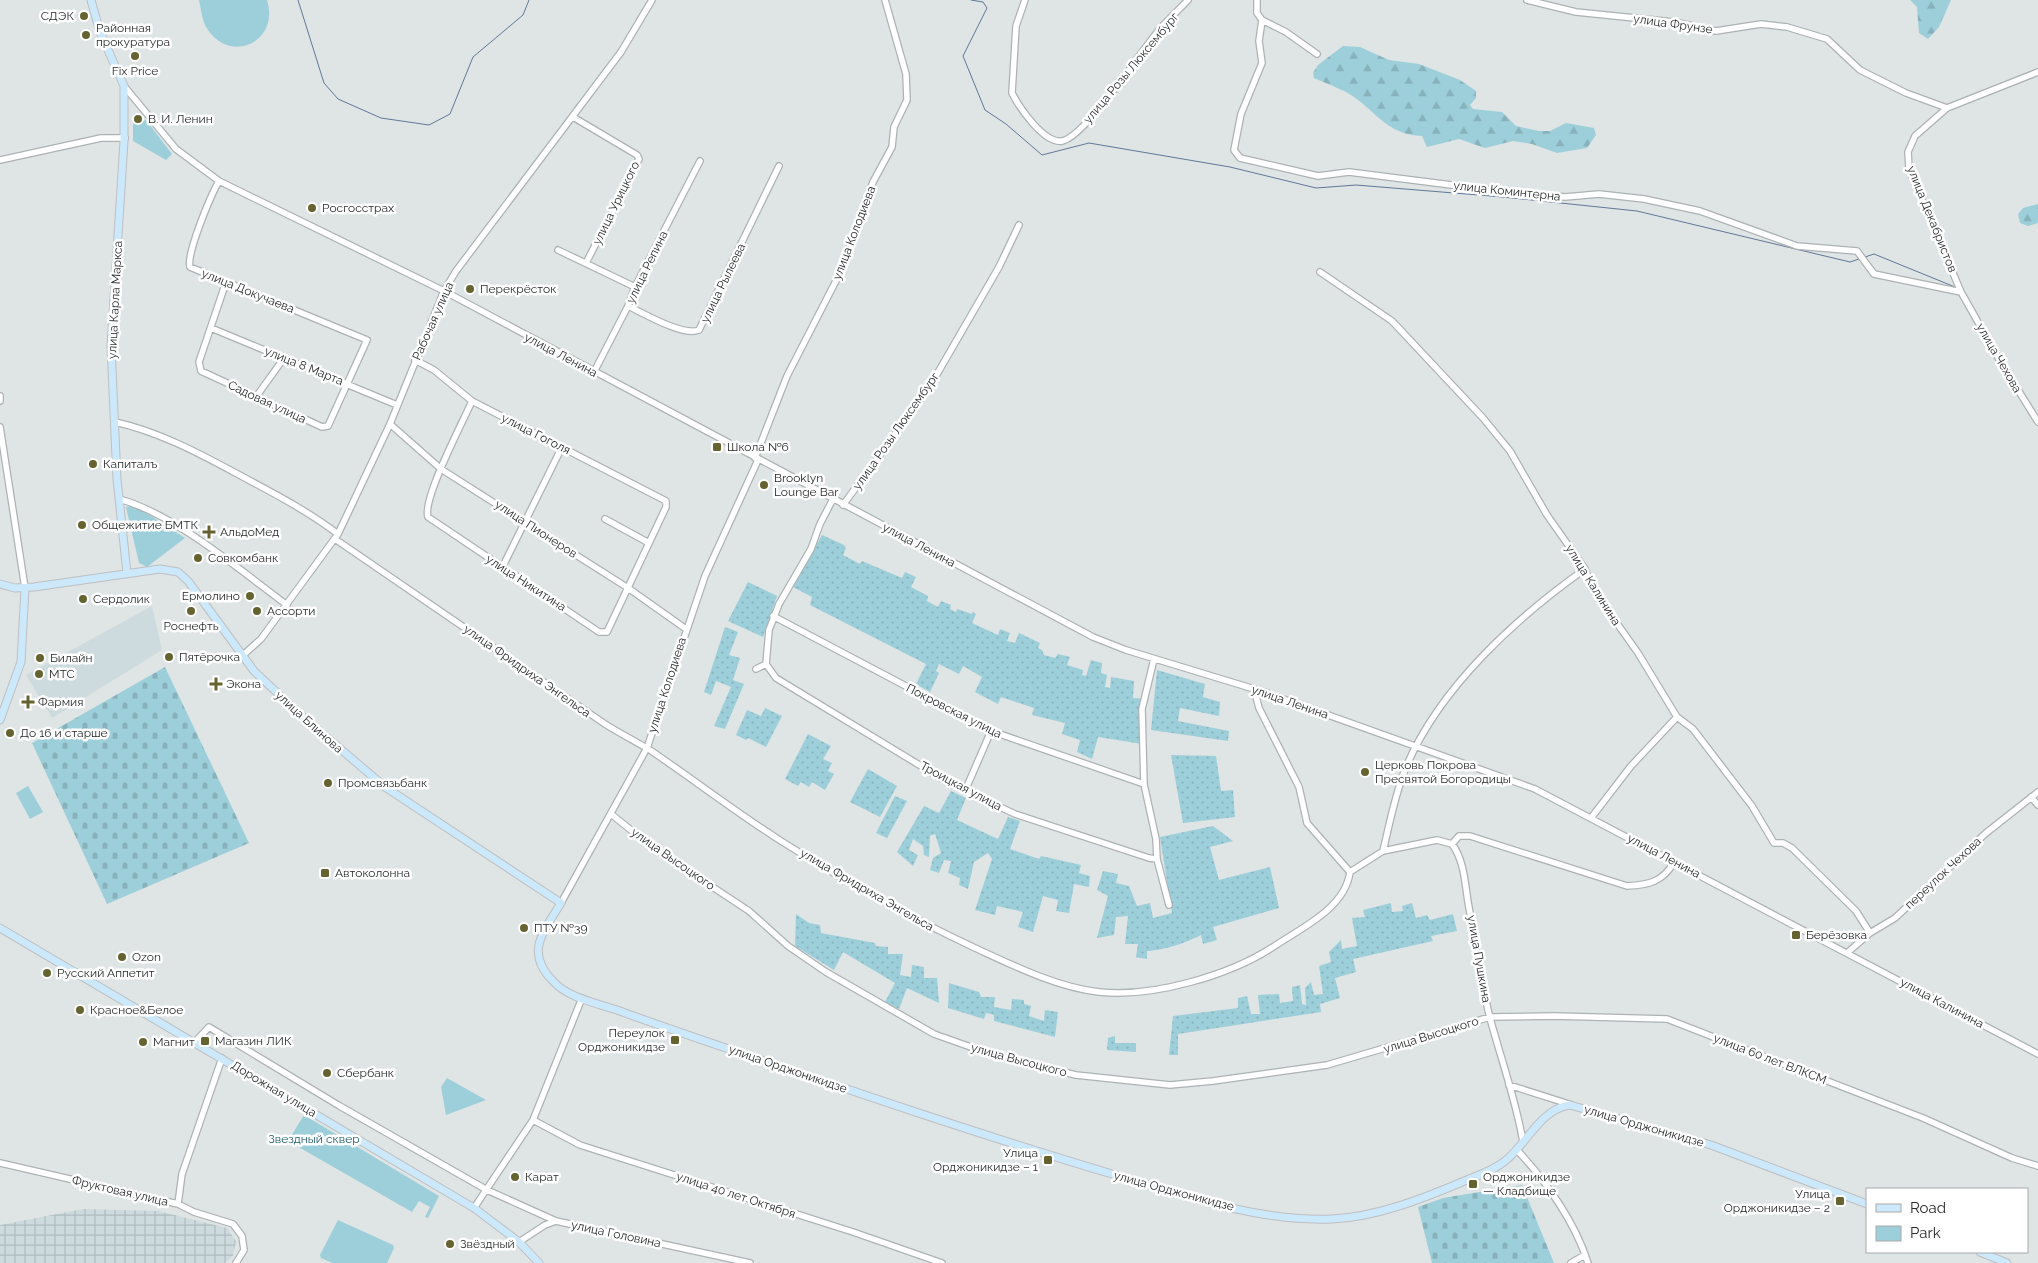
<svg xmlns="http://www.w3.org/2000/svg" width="2038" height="1263" font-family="Raleway,sans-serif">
<defs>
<pattern id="industrial-grid" width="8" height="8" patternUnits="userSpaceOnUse" patternTransform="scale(1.25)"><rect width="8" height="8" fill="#cddbde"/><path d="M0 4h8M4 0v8" fill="none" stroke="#b0bcbf"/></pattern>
<pattern id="grass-dots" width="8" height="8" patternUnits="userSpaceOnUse" patternTransform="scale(1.25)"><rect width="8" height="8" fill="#9dcfda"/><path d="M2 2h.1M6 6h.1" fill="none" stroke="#87b2bb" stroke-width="1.8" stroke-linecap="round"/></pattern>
<pattern id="forest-firs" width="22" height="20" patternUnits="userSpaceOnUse" patternTransform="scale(1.25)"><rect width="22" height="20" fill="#9dcfda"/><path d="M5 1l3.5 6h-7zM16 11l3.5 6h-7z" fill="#87b2bb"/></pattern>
<pattern id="cemetery-stones" width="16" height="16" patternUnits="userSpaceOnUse" patternTransform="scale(1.25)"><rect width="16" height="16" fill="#9dcfda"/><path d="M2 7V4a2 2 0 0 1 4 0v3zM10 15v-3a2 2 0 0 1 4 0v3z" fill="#87b2bb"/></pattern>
</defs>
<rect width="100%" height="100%" fill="#dfe4e5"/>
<path fill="#cddbde" d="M 152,606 L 162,650 L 52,718 L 26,675 Z"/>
<path fill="url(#industrial-grid)" d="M 83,1209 L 158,1211 L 227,1228 L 236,1241 L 233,1256 L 225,1263 L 0,1263 L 0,1225 Z"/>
<path fill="url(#grass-dots)" d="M 822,535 L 844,545 L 846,548 L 843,555 L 860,564 L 862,561 L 902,578 L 905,572 L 916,577 L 911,587 L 928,596 L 927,601 L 938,607 L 941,601 L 951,605 L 950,609 L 956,612 L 957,609 L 972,614 L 973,612 L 976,614 L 972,623 L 998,635 L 1000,629 L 1010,633 L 1007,641 L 1015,643 L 1019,633 L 1040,643 L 1038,648 L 1042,650 L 1044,655 L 1055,658 L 1058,654 L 1070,657 L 1067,665 L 1083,670 L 1082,675 L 1086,676 L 1091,660 L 1102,663 L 1101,673 L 1107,675 L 1105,687 L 1110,688 L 1111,677 L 1134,681 L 1133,698 L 1147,699 L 1142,744 L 1098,737 L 1092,759 L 1077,752 L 1080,740 L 1062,734 L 1065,723 L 1032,715 L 1034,708 L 1001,697 L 998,704 L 975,692 L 982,677 L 963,666 L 959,674 L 939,664 L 936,671 L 939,673 L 930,692 L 916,684 L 926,664 L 810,605 L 812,597 L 793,587 Z
M 748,582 L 777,596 L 763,637 L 728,621 Z
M 725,627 L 738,632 L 729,655 L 740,658 L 733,680 L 744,684 L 725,729 L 714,726 L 731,687 L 716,681 L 711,695 L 704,692 Z
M 1157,670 L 1205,684 L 1203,697 L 1220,702 L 1219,716 L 1180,708 L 1178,721 L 1229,731 L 1228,741 L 1151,730 Z
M 765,708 L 782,716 L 766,747 L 748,738 L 746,740 L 736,735 L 747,710 L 761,716 Z
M 808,734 L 831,746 L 823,759 L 832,763 L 828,771 L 834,774 L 825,790 L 812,782 L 809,787 L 801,782 L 798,786 L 785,779 Z
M 1171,755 L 1216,756 L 1221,791 L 1233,790 L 1235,817 L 1183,823 Z
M 868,769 L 897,786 L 880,817 L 850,802 Z
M 951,791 L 966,798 L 957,820 L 998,839 L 1008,817 L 1020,821 L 1010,849 L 1039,859 L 1041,856 L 1081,865 L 1079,873 L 1090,876 L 1089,887 L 1074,884 L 1069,913 L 1056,911 L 1058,900 L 1043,896 L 1033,932 L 1018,927 L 1023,912 L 997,906 L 995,915 L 975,910 L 992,859 L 988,853 L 974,862 L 968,889 L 959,885 L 960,878 L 948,873 L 951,861 L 944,860 L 939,873 L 930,870 L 933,858 L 941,853 L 935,834 L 930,836 L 929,857 L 924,855 L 923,846 L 913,839 L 909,850 L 918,855 L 913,866 L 897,852 L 924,806 L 939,813 Z
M 895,796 L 907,801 L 887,838 L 876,833 Z
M 1213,826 L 1233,841 L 1210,847 L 1219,880 L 1270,867 L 1279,908 L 1213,927 L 1217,940 L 1203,944 L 1201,935 C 1188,942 1162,951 1147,951 L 1147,959 L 1136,957 L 1138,944 L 1125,944 L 1128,916 L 1116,917 L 1114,935 L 1097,938 L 1108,896 L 1097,890 L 1103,871 L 1118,874 L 1116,883 L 1129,886 L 1137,906 L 1150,903 L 1153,918 L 1172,913 L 1160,837 Z
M 1391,903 L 1392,912 L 1403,911 L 1402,906 L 1412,903 L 1416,918 L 1427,915 L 1430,920 L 1453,914 L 1457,931 L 1431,936 L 1433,941 L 1353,959 L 1356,972 L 1335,978 L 1340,998 L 1320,1004 L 1321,1012 L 1178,1034 L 1178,1055 L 1169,1055 L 1173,1016 L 1238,1008 L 1238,998 L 1247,996 L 1251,1014 L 1260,1014 L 1258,995 L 1279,994 L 1280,1003 L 1293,1001 L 1292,987 L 1300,985 L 1302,1004 L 1306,1005 L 1305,988 L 1311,982 L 1314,995 L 1323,994 L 1319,966 L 1331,962 L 1329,952 L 1341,940 L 1342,949 L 1357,946 L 1352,918 L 1365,917 L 1363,910 Z
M 796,914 L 809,923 L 820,925 L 821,933 L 875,943 L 876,946 L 888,947 L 888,954 L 903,954 L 900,975 L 911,977 L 912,965 L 924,967 L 924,978 L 937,978 L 939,1003 L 907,988 L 899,1009 L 885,1002 L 895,983 L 843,952 L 834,970 L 795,946 Z
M 949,983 L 979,992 L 981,997 L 995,997 L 994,1007 L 1011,1010 L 1012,999 L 1024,1000 L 1024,1004 L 1031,1006 L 1029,1016 L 1044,1021 L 1045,1010 L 1058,1012 L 1055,1037 L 994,1021 L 994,1015 L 986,1013 L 984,1019 L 948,1008 Z
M 1115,1036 L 1115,1043 L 1136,1043 L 1136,1052 L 1107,1050 L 1108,1038 Z"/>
<path fill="url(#forest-firs)" d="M 1910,0 L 1951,0 L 1939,27 L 1928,39 L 1919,33 L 1917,7 Z
M 1343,46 L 1360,47 L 1389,60 L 1419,64 L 1460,80 L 1476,91 L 1476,98 L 1470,105 L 1473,109 L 1502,112 L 1516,126 L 1539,131 L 1550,131 L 1566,123 L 1594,128 L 1596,135 L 1587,148 L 1557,153 L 1532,144 L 1513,141 L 1485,148 L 1459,139 L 1427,147 L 1422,136 C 1385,135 1376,109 1346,92 C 1336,87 1325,83 1314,78 L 1313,73 L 1318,65 Z
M 2038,204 L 2038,223 L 2028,226 L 2020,223 L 2018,214 L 2023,208 Z"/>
<path fill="url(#cemetery-stones)" d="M 165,667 L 249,843 L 107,904 L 32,743 Z
M 1522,1185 L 1554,1263 L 1432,1263 L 1418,1207 L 1443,1198 Z"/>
<path fill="#9dcfda" d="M 199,0 L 267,0 C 280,42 231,64 208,30 C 202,22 201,9 199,0 Z
M 146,120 L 172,154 L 166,160 L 133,141 L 133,124 Z
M 134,505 L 185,538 L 147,567 L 139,563 L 126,507 Z
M 28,786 L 43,812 L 30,819 L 16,793 Z
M 447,1078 L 486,1100 L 446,1115 L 441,1087 Z
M 304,1115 L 439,1196 L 428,1218 L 425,1217 L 430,1207 L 419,1201 L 412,1212 L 288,1141 Z
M 338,1220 L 393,1245 L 394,1248 L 387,1263 L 332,1263 L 321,1258 L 320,1255 Z"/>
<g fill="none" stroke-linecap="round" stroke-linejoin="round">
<path stroke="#617899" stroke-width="1" d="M 298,0 L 324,83 L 338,99 L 381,118 L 429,125 L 450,114 L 473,57 L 523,15 L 529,0
M 971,0 L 983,2 L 987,8 L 963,56 L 985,110 L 1006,124 L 1042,155 L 1089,143 L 1230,167 L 1316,188 L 1356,185 L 1503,197 L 1637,211 L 1850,262 L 1859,259
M 1865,257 L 1874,254 L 1955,287"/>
<defs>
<path id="minor" d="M 1025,0 L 1016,26 L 1012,93 C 1019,107 1044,144 1062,141 C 1085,137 1141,51 1159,30 C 1168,19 1179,10 1188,0
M 1257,0 L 1257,13 L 1262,20 L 1286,32 L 1317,54
M 1527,0 L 1576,12 L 1674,22 L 1716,31 L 1761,24 L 1787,27 L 1827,39 L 1860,70 L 1906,93 L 1947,108
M 1262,20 L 1259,41 L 1262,63 L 1241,114 L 1234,150 L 1240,158 L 1318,176 L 1349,172 L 1491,190 L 1565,197 L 1599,194 L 1644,199 L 1700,211 L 1797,246 L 1857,251 L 1874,274 L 1961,292
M 2038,72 L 1947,108 L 1915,136 L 1908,152 L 1909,169 L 1961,292 L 2000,361 L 2038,422
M 124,86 L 176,149 L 219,181 L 444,291 L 1093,637 L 1126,650 L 1264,692 L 1535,789 L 2038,1054
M 573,117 L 637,155 L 639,159 L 586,263
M 0,160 L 101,138 L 125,138
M 219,181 C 211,195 186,254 190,267 L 367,340 L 328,426 L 322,427 L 201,371 L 199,362 L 226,282
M 558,250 L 635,287
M 1320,272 L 1392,321 L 1483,418 L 1510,451 L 1547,515 L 1585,569 L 1592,588 L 1638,653 L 1677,717 L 1693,729 L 1752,806 L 1774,843 L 1783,843 L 1792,848 L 1856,911 L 1870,933
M 628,306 C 643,313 684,337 699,330 L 779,166
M 211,328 L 397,405
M 415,360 L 434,370 L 472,401 L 666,501 L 666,507 L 607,632 L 599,632 L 428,517 C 422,499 463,422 472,401
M 594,372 L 628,306 L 635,287 L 700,161
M 0,396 L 0,401
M 256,397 L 284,358
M 115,422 C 161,432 204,456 245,478 C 277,495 309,512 338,534
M 390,424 L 441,469 L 628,588 L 686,629
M 0,427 L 25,588
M 755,458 L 787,376 L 840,273 L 873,182 L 892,147 L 894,127 L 907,100 L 906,74 L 885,0
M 119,499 C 173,513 241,571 287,605
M 833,499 L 820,524 L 811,549 L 779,604 L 769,630 L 766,664 L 776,678 L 949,783 L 1015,814 L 1149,858 L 1157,859 L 1156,839 L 1144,784 L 1142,709 L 1154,659
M 843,505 L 929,388 L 999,267 L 1019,225
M 605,519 L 649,543
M 335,539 L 605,724 C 619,733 635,741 650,750 C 694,780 736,812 781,841 C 843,880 907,916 973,947 C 1012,965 1056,987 1099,992 C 1152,998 1232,975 1276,945 C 1303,927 1345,908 1350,872 L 1383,851 C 1390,822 1395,794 1406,767 C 1440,687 1516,618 1585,569
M 502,568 L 562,447
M 773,616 L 991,731 L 1144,784
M 242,656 L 261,639 L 338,534 L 390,424 L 444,291 L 456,271 L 621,52 L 652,0
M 756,669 L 766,664
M 1254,689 L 1259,708 L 1299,787 L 1307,823 L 1350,872
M 965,791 L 991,731
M 2031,797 L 2038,805
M 611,814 L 652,847 L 749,911 L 788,946 L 826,972 L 934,1034 L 996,1056 L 1076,1075 L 1170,1085 L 1213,1081 L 1327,1065 L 1490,1017 L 1554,1016 L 1667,1019 L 1923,1118 L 2012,1158 L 2038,1166
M 1591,818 L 1631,766 L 1677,717
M 1452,844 L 1459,836 L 1470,836 L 1627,886 C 1648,885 1663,882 1674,862
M 1383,851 L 1437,840 L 1452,844 C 1464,860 1465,883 1468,902 C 1475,940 1480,979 1490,1018 C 1501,1059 1516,1100 1523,1142
M 1157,859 L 1169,905
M 561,903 L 647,748 L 705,576 L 758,460
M 1847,953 L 1870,933 L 1895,918 L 1986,833 L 2038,792
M 195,1042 L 209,1027 L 338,1105 L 487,1190 L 556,1221 L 750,1263
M 1509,1085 L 1572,1105
M 533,1120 L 580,1145 L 853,1232 L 942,1263
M 1517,1150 C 1546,1181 1575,1222 1588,1263
M 0,1163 L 178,1204 L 194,1212 L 233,1224 L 242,1236 L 244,1250 L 236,1263
M 178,1204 L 182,1174 L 222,1058
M 474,1208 L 533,1120 L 582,998
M 519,1242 L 545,1225 L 556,1221
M 1571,1263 L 1585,1255"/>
<path id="major" d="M 91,0 L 100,32 L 124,86 L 124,141 L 111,346 L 117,479 L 127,573
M 0,584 L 15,588 L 34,587 L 160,569 L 178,572 L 188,581 L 254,671 L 303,717 L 385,787 L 561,903 C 544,931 524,952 553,981 C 568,998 596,1003 617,1010 C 652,1023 688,1035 723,1047 C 852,1091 981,1135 1112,1174 C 1183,1195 1257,1222 1332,1219 C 1376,1217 1422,1199 1462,1182 C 1476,1176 1493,1171 1505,1161 C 1527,1144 1540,1109 1570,1105 L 1711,1145 L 1867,1204
M 0,720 L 21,662 L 25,588
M 0,928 L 474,1208 L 519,1242 L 539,1263
M 1980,1252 L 2007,1263"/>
</defs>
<use href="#minor" stroke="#adb2b3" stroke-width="8"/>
<use href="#major" stroke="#bfbfc0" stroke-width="9"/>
<use href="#minor" stroke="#fff" stroke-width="5.5"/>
<use href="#major" stroke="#cce9fb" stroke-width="7"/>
</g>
<g fill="#65632f" stroke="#fff" stroke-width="2">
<circle cx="84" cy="16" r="5"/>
<circle cx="86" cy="35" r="5"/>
<circle cx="135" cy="56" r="5"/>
<circle cx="138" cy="119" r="5"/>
<circle cx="312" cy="208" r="5"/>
<circle cx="470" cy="289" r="5"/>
<rect x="712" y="442" width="10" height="10" rx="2.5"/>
<circle cx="93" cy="464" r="5"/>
<circle cx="764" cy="485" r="5"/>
<circle cx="82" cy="525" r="5"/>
<path d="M206.5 524.5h5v5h5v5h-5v5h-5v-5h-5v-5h5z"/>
<circle cx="198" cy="558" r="5"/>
<circle cx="250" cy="596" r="5"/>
<circle cx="83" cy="599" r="5"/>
<circle cx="191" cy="611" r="5"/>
<circle cx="257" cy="611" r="5"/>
<circle cx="169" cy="657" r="5"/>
<circle cx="40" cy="658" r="5"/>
<circle cx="39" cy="674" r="5"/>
<path d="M213.5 676.5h5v5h5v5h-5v5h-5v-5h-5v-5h5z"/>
<path d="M25.5 694.5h5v5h5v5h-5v5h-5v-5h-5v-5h5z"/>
<circle cx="10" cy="733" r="5"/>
<circle cx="1365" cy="772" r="5"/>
<circle cx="328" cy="783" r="5"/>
<rect x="320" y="868" width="10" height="10" rx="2.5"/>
<circle cx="524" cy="928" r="5"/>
<rect x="1791" y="930" width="10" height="10" rx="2.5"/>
<circle cx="122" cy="957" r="5"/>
<circle cx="47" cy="973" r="5"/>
<circle cx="80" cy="1010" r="5"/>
<rect x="670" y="1035" width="10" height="10" rx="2.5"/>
<rect x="200" y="1036" width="10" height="10" rx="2.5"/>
<circle cx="143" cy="1042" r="5"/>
<circle cx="327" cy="1073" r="5"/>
<rect x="1043" y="1155" width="10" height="10" rx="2.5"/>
<circle cx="515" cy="1177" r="5"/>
<rect x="1468" y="1179" width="10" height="10" rx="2.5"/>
<rect x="1835" y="1196" width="10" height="10" rx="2.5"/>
<circle cx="450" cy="1244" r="5"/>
</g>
<g text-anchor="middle" stroke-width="5" stroke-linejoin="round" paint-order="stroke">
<g font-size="12" fill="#2a2b2c" stroke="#fff" text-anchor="start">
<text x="74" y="20" text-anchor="end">СДЭК</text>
<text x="96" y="32">Районная<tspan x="96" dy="14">прокуратура</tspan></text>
<text x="135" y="75" text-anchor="middle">Fix Price</text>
<text x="148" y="123">В. И. Ленин</text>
<text x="322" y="212">Росгосстрах</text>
<text x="480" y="293">Перекрёсток</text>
<text x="727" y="451">Школа №6</text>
<text x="103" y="468">Капиталъ</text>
<text x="774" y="482">Brooklyn<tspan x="774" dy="14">Lounge Bar</tspan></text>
<text x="92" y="529">Общежитие БМТК</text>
<text x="220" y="536">АльдоМед</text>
<text x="208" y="562">Совкомбанк</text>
<text x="240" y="600" text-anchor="end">Ермолино</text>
<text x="93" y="603">Сердолик</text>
<text x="267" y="615">Ассорти</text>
<text x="191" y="630" text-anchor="middle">Роснефть</text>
<text x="179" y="661">Пятёрочка</text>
<text x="50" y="662">Билайн</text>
<text x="49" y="678">МТС</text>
<text x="226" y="688">Экона</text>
<text x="38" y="706">Фармия</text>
<text x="20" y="737">До 16 и старше</text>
<text x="1375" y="769">Церковь Покрова<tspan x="1375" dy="14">Пресвятой Богородицы</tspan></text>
<text x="338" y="787">Промсвязьбанк</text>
<text x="335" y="877">Автоколонна</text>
<text x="534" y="932">ПТУ №39</text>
<text x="1806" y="939">Берёзовка</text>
<text x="132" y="961">Ozon</text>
<text x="57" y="977">Русский Аппетит</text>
<text x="90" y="1014">Красное&amp;Белое</text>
<text x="665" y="1037" text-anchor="end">Переулок<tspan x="665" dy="14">Орджоникидзе</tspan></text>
<text x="215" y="1045">Магазин ЛИК</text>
<text x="153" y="1046">Магнит</text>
<text x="337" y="1077">Сбербанк</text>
<text x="1038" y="1157" text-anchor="end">Улица<tspan x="1038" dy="14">Орджоникидзе – 1</tspan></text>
<text x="525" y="1181">Карат</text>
<text x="1483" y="1181">Орджоникидзе<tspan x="1483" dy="14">— Кладбище</tspan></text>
<text x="1830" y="1198" text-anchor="end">Улица<tspan x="1830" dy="14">Орджоникидзе – 2</tspan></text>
<text x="460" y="1248">Звёздный</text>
</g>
<g font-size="12" fill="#2a2b2c" stroke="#fff">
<text transform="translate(1673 24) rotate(8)" y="4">улица Фрунзе</text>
<text transform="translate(1131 68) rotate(-50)" y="4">улица Розы Люксембург</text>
<text transform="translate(1507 191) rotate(6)" y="4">улица Коминтерна</text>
<text transform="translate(616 203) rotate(-64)" y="4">улица Урицкого</text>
<text transform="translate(1932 219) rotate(68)" y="4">улица Декабристов</text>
<text transform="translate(854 233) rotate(-69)" y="4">улица Колодиева</text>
<text transform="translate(647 267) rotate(-64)" y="4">улица Репина</text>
<text transform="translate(723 283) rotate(-64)" y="4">улица Рылеева</text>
<text transform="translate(248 291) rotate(22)" y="4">улица Докучаева</text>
<text transform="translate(115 300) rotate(-87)" y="4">улица Карла Маркса</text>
<text transform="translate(433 321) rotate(-66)" y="4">Рабочая улица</text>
<text transform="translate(561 355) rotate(28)" y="4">улица Ленина</text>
<text transform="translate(1999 358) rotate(60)" y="4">улица Чехова</text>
<text transform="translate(304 366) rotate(22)" y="4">улица 8 Марта</text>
<text transform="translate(267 402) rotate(25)" y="4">Садовая улица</text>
<text transform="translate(896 431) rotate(-55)" y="4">улица Розы Люксембург</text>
<text transform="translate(536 434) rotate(27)" y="4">улица Гоголя</text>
<text transform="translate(536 529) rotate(33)" y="4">улица Пионеров</text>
<text transform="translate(919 545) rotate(28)" y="4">улица Ленина</text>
<text transform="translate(526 583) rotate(33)" y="4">улица Никитина</text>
<text transform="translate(1593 585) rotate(58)" y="4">улица Калинина</text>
<text transform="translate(527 671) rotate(35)" y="4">улица Фридриха Энгельса</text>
<text transform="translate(667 685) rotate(-72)" y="4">улица Колодиева</text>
<text transform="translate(1290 702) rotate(19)" y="4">улица Ленина</text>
<text transform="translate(954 711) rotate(27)" y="4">Покровская улица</text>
<text transform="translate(309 722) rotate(42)" y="4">улица Блинова</text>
<text transform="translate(961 786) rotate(28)" y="4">Троицкая улица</text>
<text transform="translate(1664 856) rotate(28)" y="4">улица Ленина</text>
<text transform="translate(673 859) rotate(35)" y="4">улица Высоцкого</text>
<text transform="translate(1943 873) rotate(-43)" y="4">переулок Чехова</text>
<text transform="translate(867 890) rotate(30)" y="4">улица Фридриха Энгельса</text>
<text transform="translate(1479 959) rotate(80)" y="4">улица Пушкина</text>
<text transform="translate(1942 1003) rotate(28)" y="4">улица Калинина</text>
<text transform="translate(1431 1035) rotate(-17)" y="4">улица Высоцкого</text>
<text transform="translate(1770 1059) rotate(21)" y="4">улица 60 лет ВЛКСМ</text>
<text transform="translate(1019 1060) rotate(15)" y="4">улица Высоцкого</text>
<text transform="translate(788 1069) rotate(19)" y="4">улица Орджоникидзе</text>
<text transform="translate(274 1089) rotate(31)" y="4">Дорожная улица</text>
<text transform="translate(1644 1126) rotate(16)" y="4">улица Орджоникидзе</text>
<text transform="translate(120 1191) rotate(13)" y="4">Фруктовая улица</text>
<text transform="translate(1174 1191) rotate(15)" y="4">улица Орджоникидзе</text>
<text transform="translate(736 1195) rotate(18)" y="4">улица 40 лет Октября</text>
<text transform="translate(616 1234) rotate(12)" y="4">улица Головина</text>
</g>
<g font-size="12" fill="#205e6c" stroke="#fff">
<text x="314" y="1143">Звездный сквер</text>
</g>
</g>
<rect x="1866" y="1188" width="162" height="65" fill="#ffffff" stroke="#aaaaab"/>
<rect x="1876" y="1204" width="25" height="8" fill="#cce9fb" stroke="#aaaaab"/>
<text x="1910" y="1213" font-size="15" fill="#2a2b2c">Road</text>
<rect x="1876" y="1226" width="25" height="15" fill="#9dcfda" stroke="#aaaaab"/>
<text x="1910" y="1238" font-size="15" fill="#2a2b2c">Park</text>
</svg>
